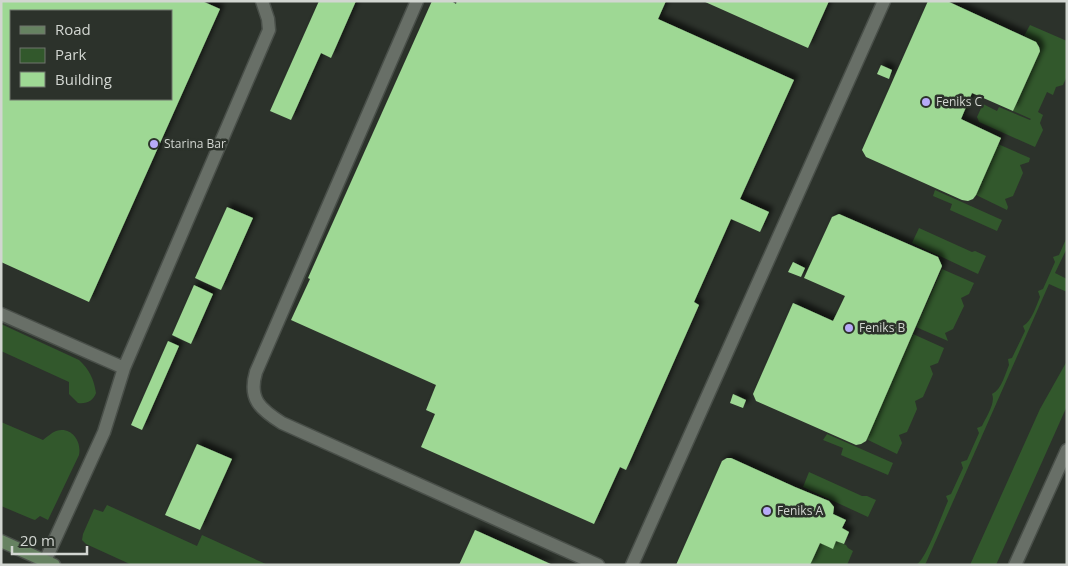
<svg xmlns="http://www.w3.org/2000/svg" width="1068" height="566" font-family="'Open Sans',sans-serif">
<defs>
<filter id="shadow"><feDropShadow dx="4.5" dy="-4.5" stdDeviation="2.5" flood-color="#0009"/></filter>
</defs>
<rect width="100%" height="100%" fill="#2c322b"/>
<path fill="#32582c" d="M 1030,25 L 1067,41 L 1067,76 L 1063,85 L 1056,87 L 1053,95 L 1047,92 L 1038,112 L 1043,115 L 1040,123 L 1043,130 L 1035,147 L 979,122 L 977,117 L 983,104 L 997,111 L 999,107 L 1030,120 L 1031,119 L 1013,111 L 1040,51 C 1040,41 1032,40 1024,36 Z
M 998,144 L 1030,158 L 1029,162 L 1020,165 L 1023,173 L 1013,196 L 1005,199 L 1008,207 L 1007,210 L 976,195 Z
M 935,190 L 1002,220 L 997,231 L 950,210 L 952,204 L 933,196 Z
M 919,228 L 972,252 L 975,251 L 986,256 L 978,274 L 912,243 Z
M 1067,237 L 1067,248 L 1055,273 L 1067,279 L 1067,292 L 1049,284 L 925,565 L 916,565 C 926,560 942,514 948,501 L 946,496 L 951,494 L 963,468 L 961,462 L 967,460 L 979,433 L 977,428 L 982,426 C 986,417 996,403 992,394 C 1002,389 1005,374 1009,365 L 1008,359 L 1012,358 L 1025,331 L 1023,326 C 1032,321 1036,306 1040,297 L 1038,291 L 1043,289 L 1055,262 L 1053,257 L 1059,255 Z
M 942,269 L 974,283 L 969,294 L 961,298 L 964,306 L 953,329 L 945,333 L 948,341 L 916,327 Z
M 1,324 L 79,360 C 89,369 94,379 96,393 C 93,401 87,404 78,403 L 69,394 L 69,382 L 1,351 Z
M 913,334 L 944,348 L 938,363 L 930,366 L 933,374 L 923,397 L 915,401 L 917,409 L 907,432 L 899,435 L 902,443 L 897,454 L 866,439 Z
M 1067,361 L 1067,406 L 996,565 L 970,565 L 1040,409 Z
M 1,422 L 43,440 C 47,437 51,433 56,431 C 71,426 82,441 79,455 L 48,520 L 40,516 L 35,520 L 32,519 L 1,506 Z
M 827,434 L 893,463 L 888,475 L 841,455 L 843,448 L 823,440 Z
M 809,472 L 862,496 L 867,496 L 876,500 L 868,517 L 803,487 Z
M 107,505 L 197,546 L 202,535 L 268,565 L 132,565 L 86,544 L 82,540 L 83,534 L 94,509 L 103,512 Z
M 836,541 L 846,545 L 848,548 L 853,551 L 847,565 L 810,565 L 820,543 L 833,548 Z"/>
<path fill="#9ed894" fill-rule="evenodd" filter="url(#shadow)" d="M 1,1 L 202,1 L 220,9 L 89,302 L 1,262 ZM 11,11 L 171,11 L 171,99 L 11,99 Z
M 319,1 L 356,1 L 331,58 L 321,53 L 291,120 L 270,111 Z
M 432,1 L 451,1 L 456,4 L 457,1 L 666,1 L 658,19 L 794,80 L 740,199 L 769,212 L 760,232 L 731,219 L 694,302 L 699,305 L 626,470 L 620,467 L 594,524 L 421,447 L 435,414 L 426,410 L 436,385 L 291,320 L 310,279 L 308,278 Z
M 703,1 L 829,1 L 808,48 Z
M 928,1 L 947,1 L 1036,42 L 1039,47 L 1040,51 L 1013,111 L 972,93 L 961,119 L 1001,138 L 976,195 L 973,199 L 968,201 L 962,200 L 866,157 L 862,150 Z
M 881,65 L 892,70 L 889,79 L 877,74 Z
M 227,207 L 253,218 L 221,290 L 195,278 Z
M 839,214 L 938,257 L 942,266 L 866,441 L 861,444 L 856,445 L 756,401 L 753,394 L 793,303 L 833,321 L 845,296 L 804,278 L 832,217 Z
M 793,262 L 805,268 L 801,277 L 788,272 Z
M 194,285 L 213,294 L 191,344 L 172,335 Z
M 168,341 L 179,346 L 142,430 L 131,425 Z
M 733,394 L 746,400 L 743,408 L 730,403 Z
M 197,444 L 232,459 L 200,530 L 165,515 Z
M 727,458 L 731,458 L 795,487 L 829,501 L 834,507 L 833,514 L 846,520 L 842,528 L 849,532 L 844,544 L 836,541 L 833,549 L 820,543 L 810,565 L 676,565 L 722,461 Z
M 475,530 L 553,565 L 459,565 Z"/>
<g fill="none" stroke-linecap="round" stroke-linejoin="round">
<defs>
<path id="lane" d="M 1,314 L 124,368
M 45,561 L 104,432 L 124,368 L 269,30 L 268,19 L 262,1"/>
<path id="street" d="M 417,1 L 256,372 C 248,399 260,409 282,423 L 598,565
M 632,565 L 884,1
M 1015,565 L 1067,450"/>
<path id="secondary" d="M 1,541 L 54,565"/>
</defs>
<use href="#lane" stroke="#494f49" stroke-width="15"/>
<use href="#street" stroke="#494f49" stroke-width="15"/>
<use href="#secondary" stroke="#494f49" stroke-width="15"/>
<use href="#lane" stroke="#686f67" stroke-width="12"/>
<use href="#street" stroke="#686f67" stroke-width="12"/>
<use href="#secondary" stroke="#668261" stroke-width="12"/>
</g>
<g fill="#b7abf8" stroke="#2c322b" stroke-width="2">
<circle cx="926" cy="102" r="5"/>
<circle cx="154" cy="144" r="5"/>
<circle cx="849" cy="328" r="5"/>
<circle cx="767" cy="511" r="5"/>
</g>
<g text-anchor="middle" stroke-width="5" stroke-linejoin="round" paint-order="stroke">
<g font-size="12" fill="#d2d6d1" stroke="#2c322b" text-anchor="start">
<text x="936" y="106">Feniks C</text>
<text x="164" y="148">Starina Bar</text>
<text x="859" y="332">Feniks B</text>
<text x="777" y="515">Feniks A</text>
</g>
</g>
<rect width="1068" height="566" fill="none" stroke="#d2d6d1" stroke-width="5"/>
<rect x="10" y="10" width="162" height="90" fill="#2c322b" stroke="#6e746d"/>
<rect x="20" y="26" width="25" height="8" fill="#668261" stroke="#6e746d"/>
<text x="55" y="35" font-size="15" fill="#d2d6d1">Road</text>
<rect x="20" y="48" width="25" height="15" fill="#32582c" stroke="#6e746d"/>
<text x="55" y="60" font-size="15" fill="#d2d6d1">Park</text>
<rect x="20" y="72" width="25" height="15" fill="#9ed894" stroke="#6e746d"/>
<text x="55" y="85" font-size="15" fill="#d2d6d1">Building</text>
<path d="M12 546v8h75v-8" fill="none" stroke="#d2d6d1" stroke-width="2.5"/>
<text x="20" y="546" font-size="15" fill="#d2d6d1" stroke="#2c322b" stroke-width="4" paint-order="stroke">20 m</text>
</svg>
